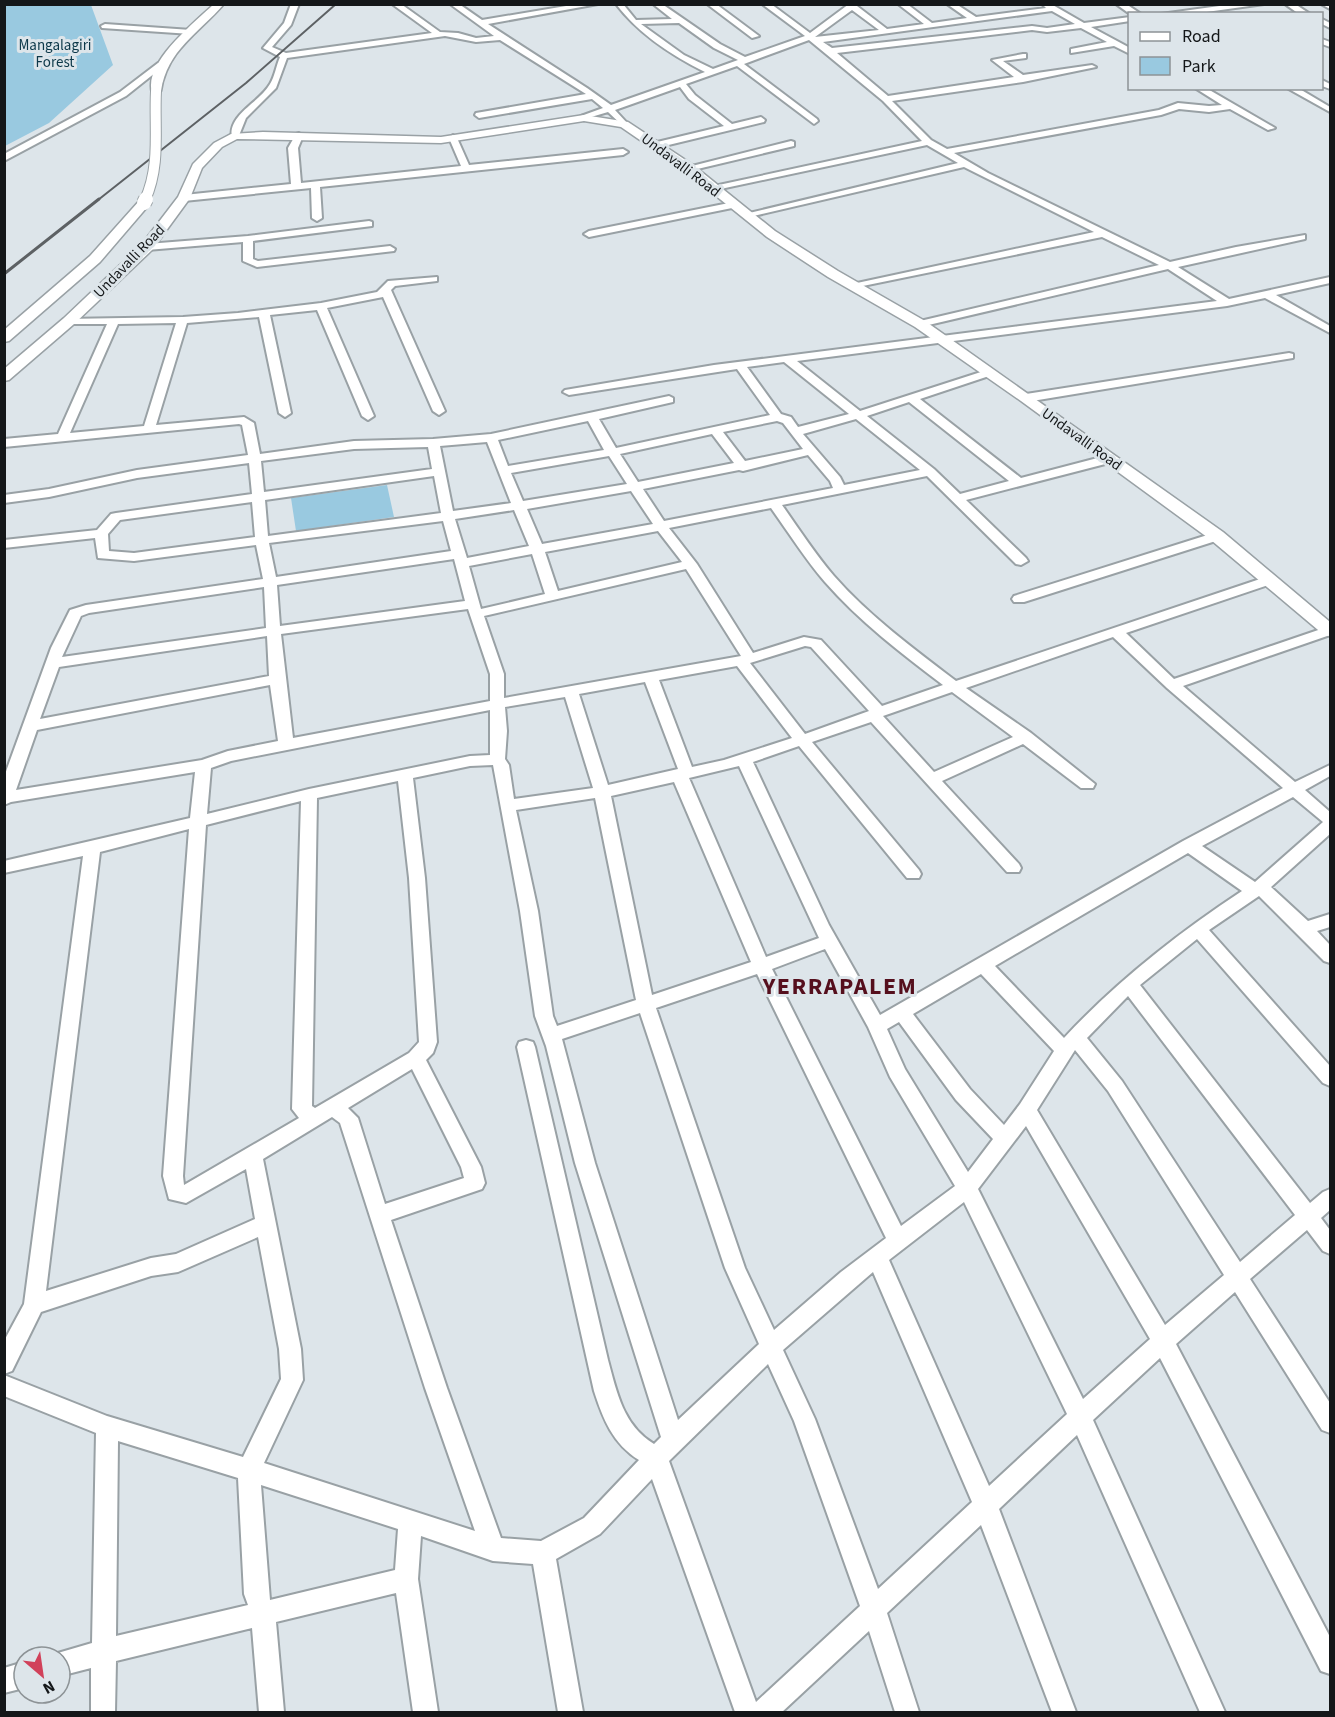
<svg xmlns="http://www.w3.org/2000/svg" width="1335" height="1717" font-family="'Source Sans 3',sans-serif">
<rect width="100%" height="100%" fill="#dde5ea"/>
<path fill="#99c9e0" d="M 5,4 L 91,5 L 113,65 L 49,123 L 5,146 Z
M 387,485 L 394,517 L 296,531 L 291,498 Z"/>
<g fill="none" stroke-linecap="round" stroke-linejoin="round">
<defs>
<path id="minor" d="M 291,4 L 299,4 L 291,25 L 272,47 L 286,53 L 432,33 L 392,4 L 401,4 L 440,32 L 458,33 L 476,38 L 494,36 L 450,4 L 459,4 L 482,20 L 578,4 L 598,4 L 488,24 L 587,88 L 611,105 L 705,72 C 671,55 639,34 616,4 L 623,4 L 636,20 L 672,19 L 653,4 L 662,4 L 720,44 L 745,57 L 805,36 L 762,4 L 771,4 L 810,33 L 849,4 L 858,4 L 857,6 L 887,29 L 924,24 L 898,4 L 907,4 L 932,23 L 967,18 L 947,4 L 956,4 L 976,17 L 1046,8 L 1042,4 L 1051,4 L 1084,23 L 1130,17 L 1130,21 L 1091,27 L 1130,48 L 1130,54 L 1114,46 L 1071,53 L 1071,49 L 1107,42 L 1081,28 L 1047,32 L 1032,30 L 837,53 L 888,96 L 1014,77 L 992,60 L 1023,54 L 1026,54 L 1026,58 L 1003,61 L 1023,75 L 1092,65 L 1096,67 L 1023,82 L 892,101 L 931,140 L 947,149 L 1159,110 L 1178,103 L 1209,106 L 1222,105 L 1195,88 L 1206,88 L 1275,128 L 1268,130 L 1230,109 L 1209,112 L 1179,109 L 1161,115 L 954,153 L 988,173 L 1170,262 L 1236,247 L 1305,235 L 1305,239 L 1178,267 L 1229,299 L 1330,277 L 1330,283 L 1276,295 L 1330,326 L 1330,333 L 1265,298 L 1227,306 L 797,361 L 860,411 L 984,371 L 992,371 L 992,375 L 920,399 L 1021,478 L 1109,455 L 1115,459 L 1113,462 L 966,500 L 1026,558 L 1028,561 L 1021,565 L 1016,564 L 927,476 L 782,505 C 799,529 815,554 834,576 C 869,616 914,649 956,681 L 1269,576 L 1274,577 L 1276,580 L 1274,583 L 1126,633 L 1174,679 L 1330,626 L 1330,635 L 1183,686 L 1295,782 L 1330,765 L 1330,776 L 1305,790 L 1330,812 L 1330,834 L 1271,887 L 1308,921 L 1330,914 L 1330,927 L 1317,931 L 1330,945 L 1330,963 L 1324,961 L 1259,896 L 1209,930 L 1330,1066 L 1330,1086 L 1323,1083 L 1197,939 L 1140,985 L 1310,1203 L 1323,1192 L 1330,1189 L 1330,1210 L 1321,1218 L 1330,1230 L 1330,1254 L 1323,1251 L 1307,1230 L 1250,1279 L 1330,1403 L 1330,1433 L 1322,1430 L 1235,1292 L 1176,1344 L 1330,1637 L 1330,1674 L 1321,1671 L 1160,1358 L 1093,1420 L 1225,1712 L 1200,1712 L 1077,1435 L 999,1509 L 1076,1712 L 1052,1712 L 981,1525 L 887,1613 L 919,1712 L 895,1712 L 869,1631 L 782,1712 L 735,1712 L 652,1479 L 600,1534 L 556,1559 L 583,1712 L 558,1712 L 533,1564 L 493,1561 L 421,1536 L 418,1579 L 438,1712 L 413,1712 L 396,1593 L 276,1622 L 284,1712 L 259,1712 L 252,1628 L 116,1661 L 115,1712 L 91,1712 L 91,1668 L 60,1676 L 60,1657 L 50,1657 L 51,1655 L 92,1643 L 96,1433 L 4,1396 L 4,1375 L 107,1416 L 243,1457 L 281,1379 L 279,1349 L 258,1237 L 178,1272 L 151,1276 L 41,1312 L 12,1371 L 4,1374 L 4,1341 L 24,1304 L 83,856 L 4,873 L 4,861 L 190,818 L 195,772 L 11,802 L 4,805 L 4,777 L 51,648 L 70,610 L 86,605 L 263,579 L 256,545 L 134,561 L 98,558 L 95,538 L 4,548 L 4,540 L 97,530 L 111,514 L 116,513 L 252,494 L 249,463 L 137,478 L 49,497 L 4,503 L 4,495 L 49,489 L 137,470 L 248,455 L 242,425 L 239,424 L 4,447 L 4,439 L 58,434 L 107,324 L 69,324 L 65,323 L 65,319 L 183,317 L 238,313 L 321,303 L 377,292 L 388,281 L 437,277 L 437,281 L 395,286 L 391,290 L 445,411 L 439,415 L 433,411 L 383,297 L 327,308 L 374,416 L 368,420 L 362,416 L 317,310 L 270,315 L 291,413 L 285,417 L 279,413 L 259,317 L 187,323 L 156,425 L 244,417 L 254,423 L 260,454 L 354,441 L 433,439 L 491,434 L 669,396 L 673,398 L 673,402 L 599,419 L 616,448 L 770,415 L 737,369 L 569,395 L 563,392 L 565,390 L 714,365 L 1217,301 L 1168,269 L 920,327 L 915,324 L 920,321 L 1159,265 L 1102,237 L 853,288 L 852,286 L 857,283 L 1094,232 L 964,167 L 745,218 L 745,214 L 958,163 L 927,145 L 711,191 L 709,189 L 714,186 L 922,141 L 883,101 L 809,40 L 744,64 L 817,119 L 818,121 L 814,124 L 737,66 L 686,84 L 695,95 L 732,124 L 761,117 L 765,120 L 764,122 L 656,148 L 651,145 L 653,143 L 724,126 L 689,99 L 680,87 L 615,110 L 628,124 L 624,127 L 608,112 L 581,120 L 581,116 L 603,108 L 592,99 L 479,118 L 475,115 L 476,113 L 586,94 L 500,40 L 476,42 L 445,36 L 287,58 L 276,88 L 246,118 L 238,138 L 232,138 C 227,115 260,102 270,84 C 275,76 276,66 280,57 L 263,48 L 284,23 ZM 852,10 L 879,30 L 815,37 ZM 1052,11 L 1075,24 L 1047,28 L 1032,26 L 832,48 L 823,42 ZM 679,23 L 714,48 L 738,60 L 713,69 L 684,55 L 641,24 ZM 176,323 L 144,426 L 70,433 L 118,324 ZM 784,362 L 849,414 L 798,427 L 791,417 L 781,414 L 747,367 ZM 909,402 L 1009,481 L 960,494 L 934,469 L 867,416 ZM 856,419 L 920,470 L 844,485 L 840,477 L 803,434 ZM 588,421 L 604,450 L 508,466 L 498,440 ZM 777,421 L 783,423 L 803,449 L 745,461 L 723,432 ZM 712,434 L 734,463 L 638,482 L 620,454 ZM 487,442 L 511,503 L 453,511 L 440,446 ZM 428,447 L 432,469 L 264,492 L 261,461 L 354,449 ZM 808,455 L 830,481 L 833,488 L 664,521 L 643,489 L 739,470 L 743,471 ZM 609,456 L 627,484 L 523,501 L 511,473 ZM 434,476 L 441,513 L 268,536 L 265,500 ZM 631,491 L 653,524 L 542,544 L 527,509 ZM 252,502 L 255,537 L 134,553 L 109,551 L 108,534 L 120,520 ZM 771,508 C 789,533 805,559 825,582 C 859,621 902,654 943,685 L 882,706 L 821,640 L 804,637 L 753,653 L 697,564 L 669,528 ZM 514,510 L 529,546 L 467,558 L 455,519 ZM 443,521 L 451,551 L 276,577 L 269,543 ZM 658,531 L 682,562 L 558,591 L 545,552 ZM 532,554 L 545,594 L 481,609 L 469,566 ZM 454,559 L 465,601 L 280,626 L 277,585 ZM 686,569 L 741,656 L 504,698 L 504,674 L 484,616 ZM 264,587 L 266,628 L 62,657 L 81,616 L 89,613 ZM 468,609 L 490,674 L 490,701 L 293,738 L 281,634 ZM 267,636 L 269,676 L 40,719 L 59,667 ZM 1113,637 L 1167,688 L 1283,788 L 1183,841 L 880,1015 L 829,925 L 753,762 L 799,746 L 907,878 L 919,878 L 921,874 L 919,870 L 812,742 L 871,722 L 1007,872 L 1019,872 L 1021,868 L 1019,864 L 942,781 L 1023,744 L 1081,788 L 1093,788 L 1095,784 L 1031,733 L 966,688 ZM 805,646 L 811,647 L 869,711 L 805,734 L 750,663 ZM 737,666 L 792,738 L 724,760 L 692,767 L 659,680 ZM 645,682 L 678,769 L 608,785 L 579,694 ZM 270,685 L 278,741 L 228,751 L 202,760 L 16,790 L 37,730 ZM 952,692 L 1013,737 L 934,772 L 883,716 ZM 565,697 L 593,788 L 514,799 L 509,765 L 505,759 L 507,731 L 505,707 ZM 490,710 L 490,755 L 470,756 L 309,789 L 207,814 L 211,768 L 231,761 ZM 493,765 L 520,911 L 535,1016 L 546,1046 L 575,1163 L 661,1437 L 654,1444 C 623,1425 617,1393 608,1360 L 535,1047 L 533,1042 L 526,1040 L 519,1042 L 517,1047 L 594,1391 C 603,1419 613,1444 639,1460 L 584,1518 L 541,1541 L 501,1538 L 447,1388 L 391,1220 L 482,1189 L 485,1183 L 481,1167 L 426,1060 L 433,1053 L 437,1042 L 425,878 L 413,778 L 470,766 ZM 739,766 L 819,938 L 766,957 L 689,778 ZM 398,781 L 409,878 L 419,1042 L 409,1053 L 315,1108 L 312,1106 L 317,798 ZM 674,782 L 751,962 L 652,995 L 611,796 ZM 1293,797 L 1323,822 L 1255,882 L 1202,846 ZM 595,798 L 636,1000 L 557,1026 L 553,1016 L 538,911 L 516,810 ZM 301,801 L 292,1109 L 299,1118 L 184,1185 L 183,1176 L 206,825 ZM 189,829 L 163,1176 L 169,1199 L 186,1203 L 246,1169 L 255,1219 L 176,1254 L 151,1258 L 46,1291 L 100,852 ZM 1188,853 L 1242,891 C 1177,934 1117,981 1064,1038 L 995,966 ZM 825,949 L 868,1027 L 890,1077 L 955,1186 L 901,1226 L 772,969 ZM 757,974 L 886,1238 L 841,1272 L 774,1330 L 745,1268 L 656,1008 ZM 981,974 L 1054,1051 L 1020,1104 L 1004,1125 L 970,1089 L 913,1014 ZM 1128,996 L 1295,1215 L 1240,1262 L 1122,1081 L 1087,1038 ZM 640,1013 L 725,1268 L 759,1344 L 678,1420 L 595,1163 L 562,1039 ZM 899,1022 L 956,1100 L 993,1139 L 968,1172 L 905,1069 L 887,1029 ZM 1075,1050 L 1108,1091 L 1224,1275 L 1165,1325 L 1037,1110 ZM 412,1069 L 461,1167 L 464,1178 L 385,1204 L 358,1118 L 348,1108 ZM 332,1117 L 340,1123 L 425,1388 L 475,1531 L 264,1463 L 303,1380 L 301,1349 L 263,1159 ZM 1026,1126 L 1150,1339 L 1083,1399 L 978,1189 ZM 964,1202 L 1067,1414 L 989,1486 L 889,1260 ZM 873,1272 L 972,1502 L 878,1589 L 815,1419 L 783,1350 ZM 768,1364 L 794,1421 L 860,1606 L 756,1702 L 669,1461 ZM 118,1441 L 238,1478 L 244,1594 L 248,1605 L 116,1636 ZM 261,1485 L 398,1529 L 395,1570 L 270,1600 Z
M 707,4 L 716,4 L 759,36 L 752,38 Z
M 1116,4 L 1126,4 L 1141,14 L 1130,14 Z
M 1234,4 L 1264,4 L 1192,14 L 1161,14 Z
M 1285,4 L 1295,4 L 1310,14 L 1299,14 Z
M 1321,4 L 1330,4 L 1330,9 Z
M 1322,19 L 1330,23 L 1330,28 L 1322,24 Z
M 105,24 L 191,30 L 195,32 L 191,34 L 102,28 L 101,26 Z
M 1322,39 L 1330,42 L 1330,47 L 1322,44 Z
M 158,63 L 165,65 L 126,96 L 4,161 L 4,154 L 120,92 Z
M 1322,80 L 1330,84 L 1330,89 L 1322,86 Z
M 1287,88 L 1298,88 L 1330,107 L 1330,112 Z
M 299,133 L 303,136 L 298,148 L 301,183 L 461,166 L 449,138 L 453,135 L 457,138 L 469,165 L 623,149 L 628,152 L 623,155 L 320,187 L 322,218 L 317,221 L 312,218 L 311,188 L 184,201 L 179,198 L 184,195 L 291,184 L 288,148 L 296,134 Z
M 791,141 L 794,142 L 794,146 L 689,171 L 684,168 Z
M 734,202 L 739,205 L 737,207 L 589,237 L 584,234 L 589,231 Z
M 369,221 L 372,222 L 372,226 L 253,241 L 253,259 L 258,261 L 390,246 L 395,249 L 394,251 L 257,267 L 243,261 L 243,242 L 147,250 L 142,247 L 147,244 L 248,236 Z
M 1289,353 L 1293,354 L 1293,358 L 1026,402 L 1020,398 L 1026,394 Z
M 1217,532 L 1222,533 L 1224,536 L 1222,539 L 1024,602 L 1014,602 L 1012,599 L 1014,596 Z
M 24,1662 L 24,1688 L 4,1693 L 4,1668 Z"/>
<path id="major" d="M 214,4 L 224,4 C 199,33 167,50 161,91 L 156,94 L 152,93 C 143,63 194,23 214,4 Z
M 584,115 L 628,122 L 693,165 L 775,231 L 838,271 L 925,321 L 1223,532 L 1330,622 L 1330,636 L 1324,635 L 1211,540 L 1021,401 L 915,327 L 828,277 L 767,237 L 685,171 L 621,127 L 584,121 L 441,143 L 237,139 L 222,147 L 202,168 L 190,198 L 152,250 L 74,324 L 9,380 L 4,381 L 4,369 L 64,318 L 142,244 L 178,197 L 193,164 L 214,143 L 231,134 L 263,132 L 441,137 Z
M 144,199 L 148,200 L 150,203 L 148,206 L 100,262 L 9,341 L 4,342 L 4,330 L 90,256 L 140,200 Z"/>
</defs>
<use href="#minor" stroke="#99a1a5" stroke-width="4"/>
<use href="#major" stroke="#99a1a5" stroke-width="3"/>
<use href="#minor" fill="#fff" fill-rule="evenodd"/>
<use href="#major" fill="#fff" fill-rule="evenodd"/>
<path stroke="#5d6164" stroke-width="2" d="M 98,200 L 246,83 L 336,4"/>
<path stroke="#5d6164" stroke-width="3" d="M 4,274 L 99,199"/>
<defs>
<path id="major-bridge-far1" d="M 145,200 C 161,165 154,128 156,91"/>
<path id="major-bridge" d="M 144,203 L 146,199"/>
</defs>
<use href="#major-bridge-far1" stroke="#99a1a5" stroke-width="12" stroke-linecap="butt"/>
<use href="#major-bridge" stroke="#99a1a5" stroke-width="16" stroke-linecap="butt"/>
<use href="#major-bridge-far1" stroke="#fff" stroke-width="10"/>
<use href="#major-bridge" stroke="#fff" stroke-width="14"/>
</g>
<g text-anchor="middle" stroke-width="6" stroke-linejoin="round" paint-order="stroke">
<g font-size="15" fill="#0d3849" stroke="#dde5ea">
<text x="55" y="50">Mangalagiri<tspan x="55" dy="17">Forest</tspan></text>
</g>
<g font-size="15" fill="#141719" stroke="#dde5ea">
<text transform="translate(681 165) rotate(37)" y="5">Undavalli Road</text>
<text transform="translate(129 261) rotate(-46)" y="5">Undavalli Road</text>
<text transform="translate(1082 439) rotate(36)" y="5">Undavalli Road</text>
</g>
<g font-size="24" font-weight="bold" letter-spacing="1.5" fill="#550f1d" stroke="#dde5ea">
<text x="840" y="994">YERRAPALEM</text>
</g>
</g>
<rect width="1335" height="1717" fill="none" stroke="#141719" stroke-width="12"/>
<rect x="1128" y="12" width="195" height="78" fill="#dde5ea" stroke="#8d9396" stroke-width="1.5"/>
<rect x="1140" y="32" width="30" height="9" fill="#ffffff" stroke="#8d9396" stroke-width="1.5"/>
<text x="1182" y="42" font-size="18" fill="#141719">Road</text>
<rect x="1140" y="57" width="30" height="18" fill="#99c9e0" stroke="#8d9396" stroke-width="1.5"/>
<text x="1182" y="72" font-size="18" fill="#141719">Park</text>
<g transform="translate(42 1675) rotate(151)"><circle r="28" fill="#dde5ea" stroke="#8d9396" stroke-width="1.5"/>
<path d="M0-4.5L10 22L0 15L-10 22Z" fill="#d1415a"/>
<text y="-9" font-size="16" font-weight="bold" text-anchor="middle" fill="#141719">N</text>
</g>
</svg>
